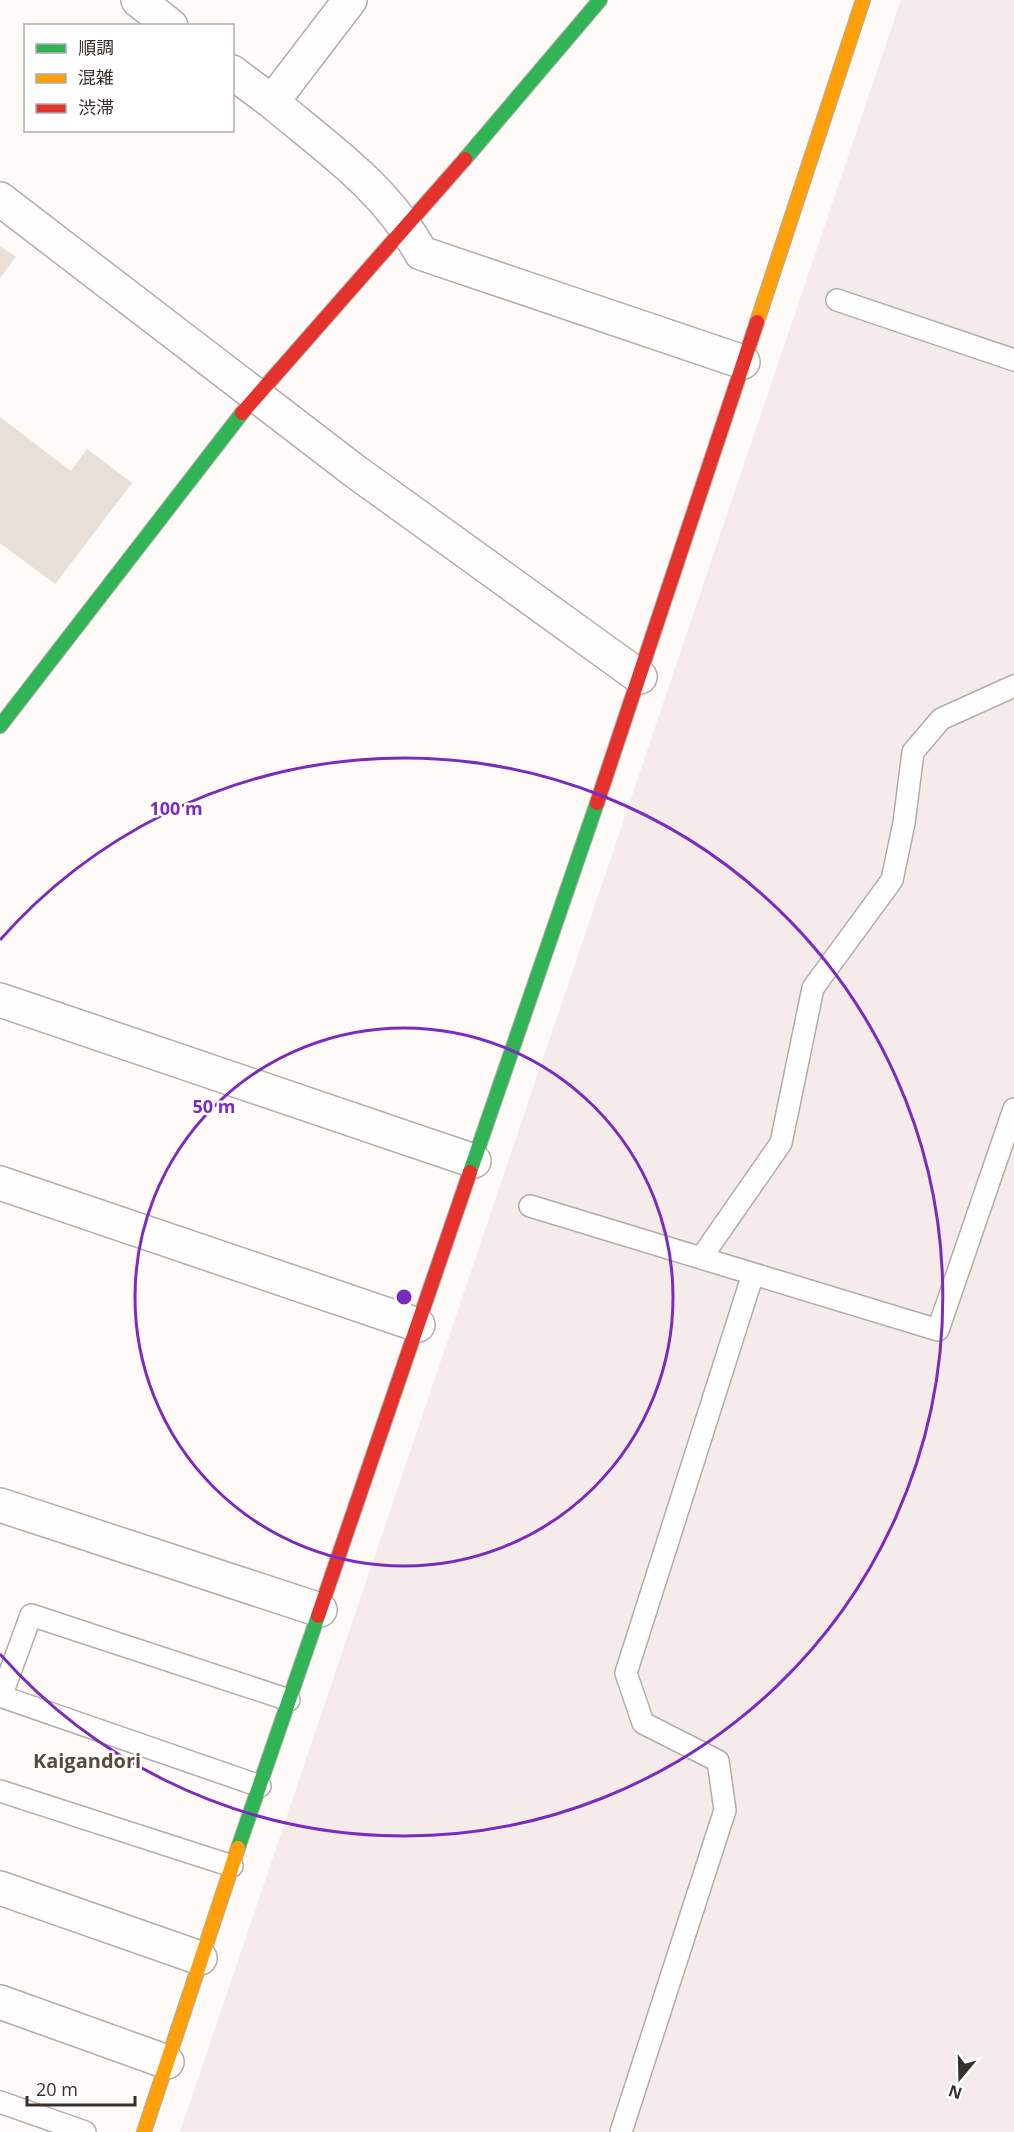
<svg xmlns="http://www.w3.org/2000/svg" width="1014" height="2132" font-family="'Open Sans','Noto Sans JP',sans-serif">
<rect width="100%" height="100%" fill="#fdfaf8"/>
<path fill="#f5ebea" d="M 901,0 L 1014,0 L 1014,2132 L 180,2132 Z"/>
<path fill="#e8dfd8" d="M 0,246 L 16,257 L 0,278 Z
M 0,417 L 71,471 L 87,449 L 132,483 L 55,584 L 0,543 Z"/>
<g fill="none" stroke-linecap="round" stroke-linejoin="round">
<defs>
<path id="lane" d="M 837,300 L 1014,360
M 530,1206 L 938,1330 L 1014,1109
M 701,1258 L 781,1143 L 813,988 L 892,880 L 904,823 L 913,752 L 941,719 L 1014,686
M 0,1696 L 260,1786
M 1,1697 L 31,1615 L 289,1700
M 0,1791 L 232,1866
M 0,2102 L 85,2132
M 621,2132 L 725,1810 L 718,1761 L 643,1723 L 626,1673 L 753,1274"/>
<path id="street" d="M 138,0 L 171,26
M 350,0 L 272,102 C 327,148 387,189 421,253 L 743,362
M 232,72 L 272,102
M 0,199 L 356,472 L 640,677
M 0,1000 L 474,1161
M 0,1183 L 418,1325
M 0,1505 L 320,1610
M 0,1888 L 200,1958
M 0,2002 L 167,2062"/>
<path id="fast" d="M 465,159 L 600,0
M 0,726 L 242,413
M 470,1172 L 597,803
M 238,1848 L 318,1616"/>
<path id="slow" d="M 757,322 L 863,0
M 144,2132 L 238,1848"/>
<path id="jam" d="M 242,413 L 465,159
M 597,803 L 757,322
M 318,1616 L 470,1172"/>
</defs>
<use href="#lane" stroke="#b2ada9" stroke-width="24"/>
<use href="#street" stroke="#b2ada9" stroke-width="36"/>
<use href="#fast" stroke="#b2ada9" stroke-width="16"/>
<use href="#slow" stroke="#b2ada9" stroke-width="16"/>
<use href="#jam" stroke="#b2ada9" stroke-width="16"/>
<use href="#lane" stroke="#fffefe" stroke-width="21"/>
<use href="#street" stroke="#fffefe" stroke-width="33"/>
<use href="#fast" stroke="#30b455" stroke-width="14"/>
<use href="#slow" stroke="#ff9f0a" stroke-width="14"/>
<use href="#jam" stroke="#e5322d" stroke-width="14"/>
</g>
<g fill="none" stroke="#7b2cbf" stroke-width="3">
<circle cx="404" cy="1297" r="269"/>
<path d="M0 940A539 539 0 1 1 0 1654"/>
</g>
<g text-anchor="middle" stroke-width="5" stroke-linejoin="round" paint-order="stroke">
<g font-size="20" font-weight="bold" fill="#5a4a3e" stroke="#fff">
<text x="87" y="1768">Kaigandori</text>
</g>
</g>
<circle cx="404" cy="1297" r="9" fill="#7b2cbf" stroke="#fff" stroke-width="3"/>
<g font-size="18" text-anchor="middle" font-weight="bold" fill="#7b2cbf" stroke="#fff" stroke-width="5" stroke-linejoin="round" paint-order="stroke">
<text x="176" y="815">100 m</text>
<text x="214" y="1113">50 m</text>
</g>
<rect x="24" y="24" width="210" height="108" fill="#ffffff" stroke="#afacaa" stroke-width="1.5"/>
<rect x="36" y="44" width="30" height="9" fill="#30b455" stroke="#afacaa" stroke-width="1.5"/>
<text x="78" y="54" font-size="18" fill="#38302b">順調</text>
<rect x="36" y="74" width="30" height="9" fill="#ff9f0a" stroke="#afacaa" stroke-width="1.5"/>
<text x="78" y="84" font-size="18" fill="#38302b">混雑</text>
<rect x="36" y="104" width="30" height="9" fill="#e5322d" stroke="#afacaa" stroke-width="1.5"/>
<text x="78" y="114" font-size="18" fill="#38302b">渋滞</text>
<g transform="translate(960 2078) rotate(199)" stroke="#ffffff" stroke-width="4.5" paint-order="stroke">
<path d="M0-4.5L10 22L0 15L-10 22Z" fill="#38302b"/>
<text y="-9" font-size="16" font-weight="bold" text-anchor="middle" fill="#38302b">N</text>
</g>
<path d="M27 2096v9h108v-9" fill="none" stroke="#38302b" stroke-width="3"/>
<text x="36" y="2096" font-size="18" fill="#38302b" stroke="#ffffff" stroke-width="4.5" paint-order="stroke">20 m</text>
</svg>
